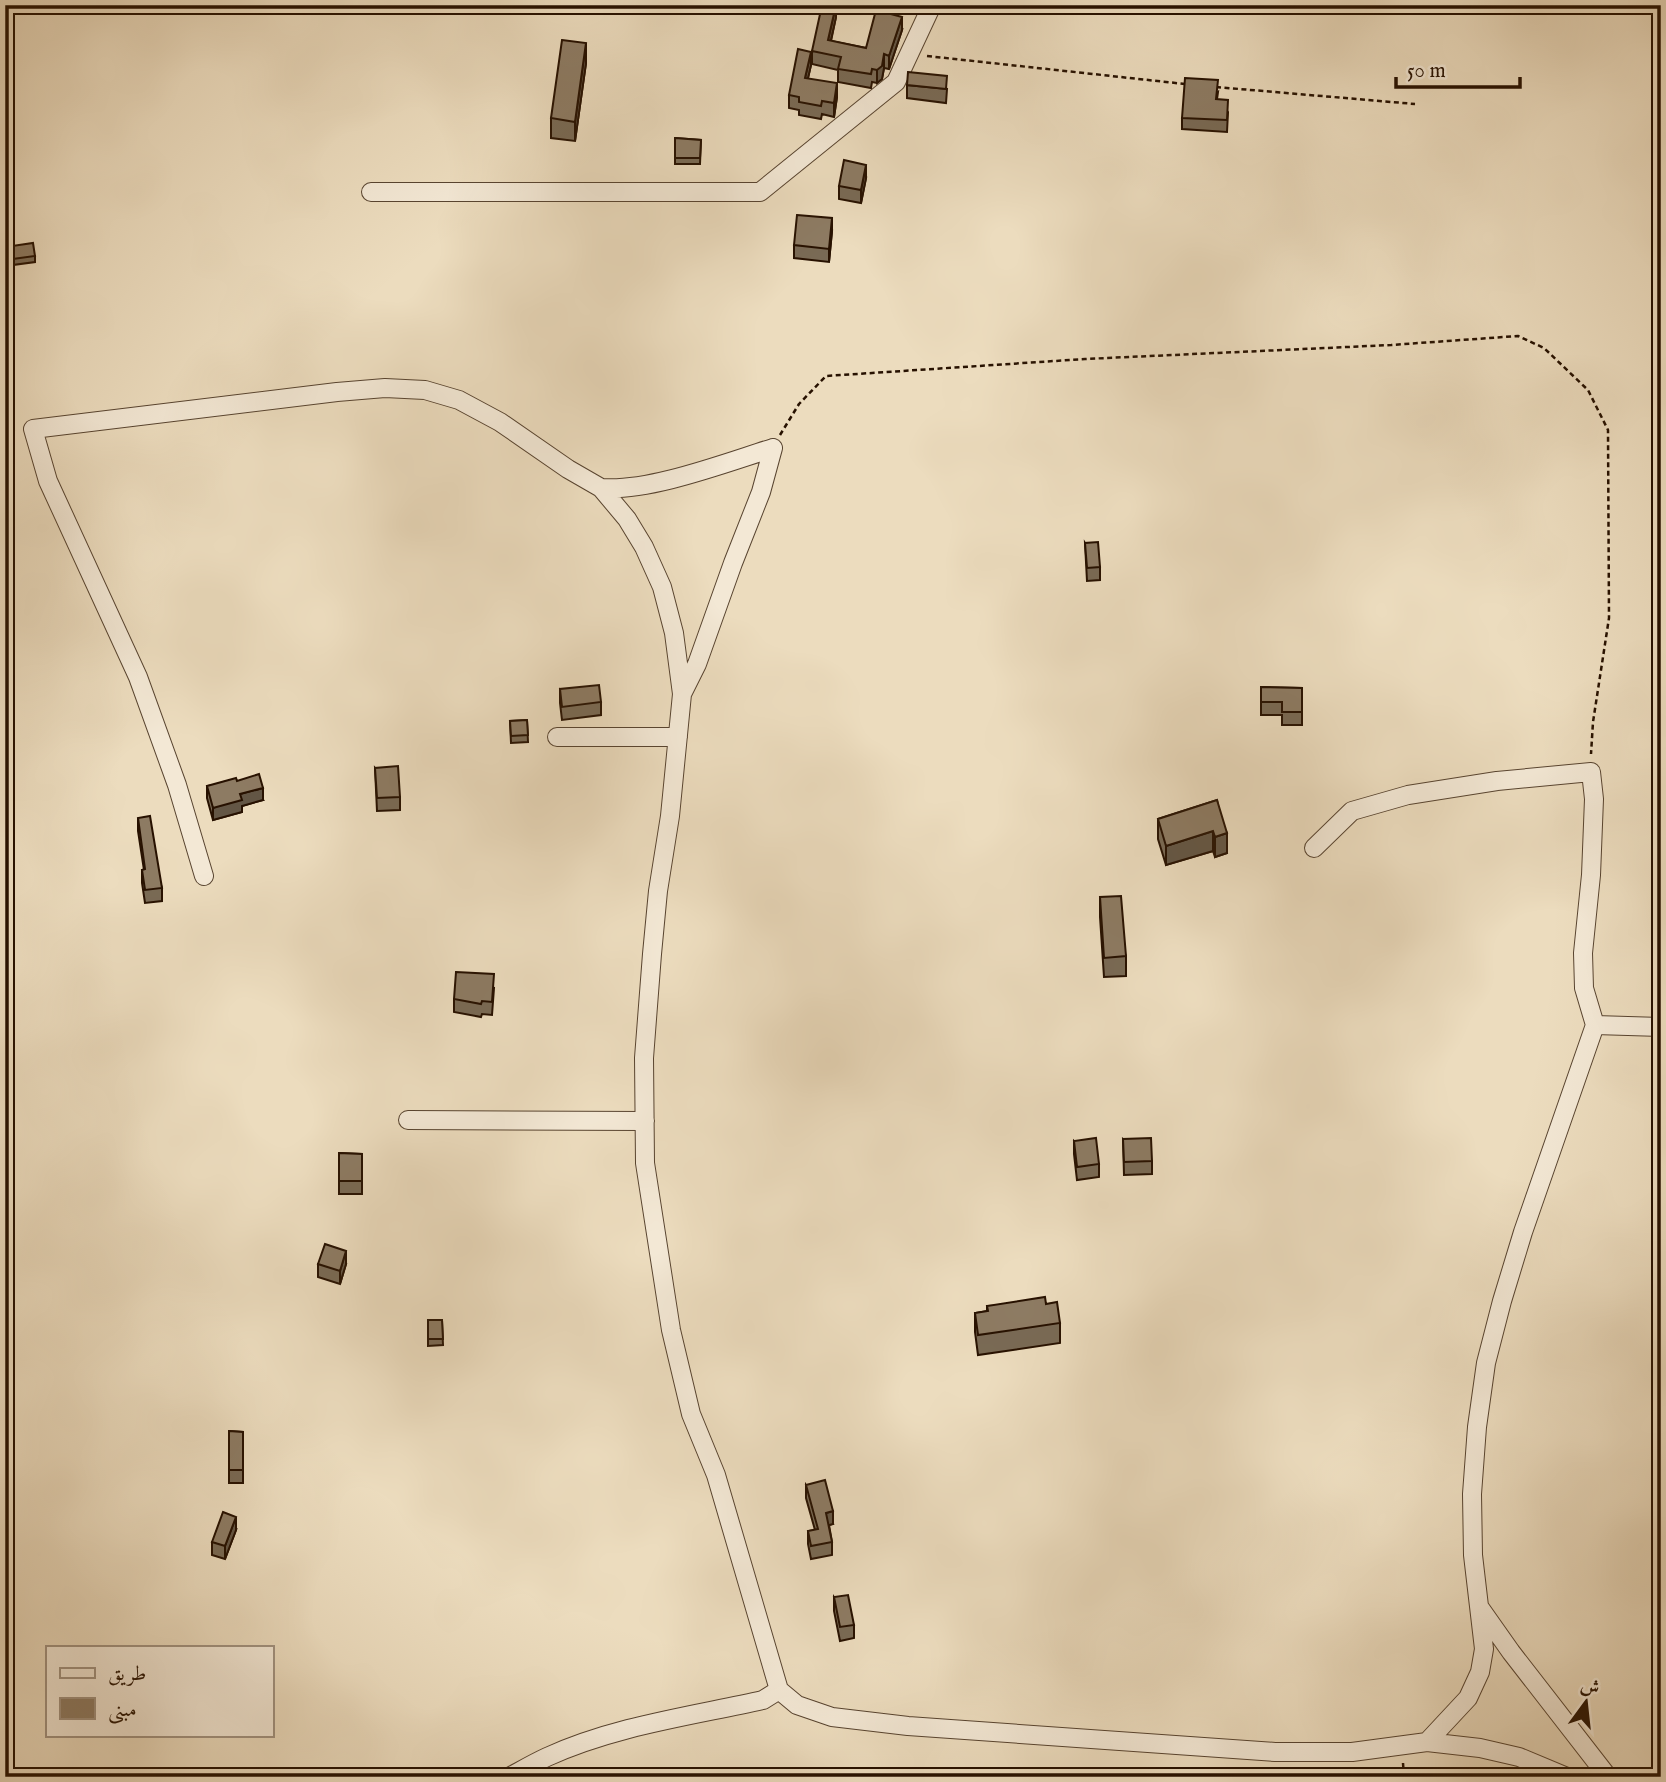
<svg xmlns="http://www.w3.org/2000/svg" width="1666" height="1782" font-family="'IM FELL English',Amiri,serif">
<rect width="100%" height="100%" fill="#ecdcbe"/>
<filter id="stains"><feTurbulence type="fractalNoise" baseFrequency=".00286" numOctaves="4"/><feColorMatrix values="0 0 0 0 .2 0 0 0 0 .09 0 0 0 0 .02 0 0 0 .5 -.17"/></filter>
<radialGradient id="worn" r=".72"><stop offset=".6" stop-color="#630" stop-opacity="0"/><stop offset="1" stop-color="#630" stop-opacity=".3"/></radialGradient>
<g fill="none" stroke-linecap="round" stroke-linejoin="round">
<defs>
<path id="street" d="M 371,192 L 760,192 L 896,82 L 932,5
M 601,488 C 649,492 725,463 773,448
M 682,694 L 697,664 L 733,563 L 761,492 L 773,448
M 557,737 L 678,737
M 1314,848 L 1352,811 L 1408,795 L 1497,781 L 1591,772 L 1594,799 L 1591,875 L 1583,953 L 1584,988 L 1595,1025 L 1523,1232 L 1502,1301 L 1486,1363 L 1477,1427 L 1472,1494 L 1473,1555 L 1484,1649 L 1480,1672 L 1468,1698 L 1427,1742
M 204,876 L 177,785 L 138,677 L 48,481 L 33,429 L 337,392 L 385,388 L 425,390 L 459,400 L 500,422 L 568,469 L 601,488 L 627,519 L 644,547 L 662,587 L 674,633 L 682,694 L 670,816 L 658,891 L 652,954 L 644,1058 L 645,1163 L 671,1330 L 691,1414 L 716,1475 L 779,1690 L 797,1705 L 832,1717 L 908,1726 L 1275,1752 L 1352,1752 L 1427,1742 L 1480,1748 L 1519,1757 L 1567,1777
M 1595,1025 L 1661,1027
M 408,1120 L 645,1121
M 1480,1608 L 1511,1652 L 1608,1777
M 509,1777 C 522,1770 534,1763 547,1757 C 615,1726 691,1716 763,1700 L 779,1690"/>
</defs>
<use href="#street" stroke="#584430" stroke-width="20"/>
<path stroke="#271100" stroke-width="2.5" stroke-dasharray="5 3.5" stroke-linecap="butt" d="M 927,56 L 1185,84
M 1216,87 L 1415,104
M 5,431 L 15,430
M 780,435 L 799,404 L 826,376 L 1085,359 L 1391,345 L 1518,336 L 1544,348 L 1588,390 L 1608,430 L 1609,618 L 1593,722 L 1591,754
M 1403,1763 L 1404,1777"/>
<use href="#street" stroke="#f3e8d5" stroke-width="18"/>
</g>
<path fill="#796a55" stroke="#271100" stroke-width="2" d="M 836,17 L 831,41 L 866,48 L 902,30 L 889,69 L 884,68 L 882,79 L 877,83 L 872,82 L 871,88 L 838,82 L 838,70 L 812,64 L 812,51 Z
M 586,63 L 575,141 L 551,138 L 551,118 Z
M 811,65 L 808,78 L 837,97 L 834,117 L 822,114 L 821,119 L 799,115 L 799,110 L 789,108 L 789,95 Z
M 907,85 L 947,89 L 946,103 L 907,98 Z
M 1218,92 L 1217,99 L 1228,112 L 1227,132 L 1182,129 L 1182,118 Z
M 675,138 L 701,140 L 700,164 L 675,164 Z
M 866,178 L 861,203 L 839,199 L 839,186 Z
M 832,231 L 829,262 L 794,258 L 794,245 Z
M 5,247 L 35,256 L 35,262 L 5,266 Z
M 1085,543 L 1100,567 L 1100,580 L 1087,581 Z
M 1261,687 L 1302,688 L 1302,725 L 1282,725 L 1282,715 L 1261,715 Z
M 560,689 L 601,702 L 601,715 L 562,720 L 560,703 Z
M 527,720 L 528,742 L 511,743 L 510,721 Z
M 375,768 L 400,797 L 400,810 L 377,811 Z
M 237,781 L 263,800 L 242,806 L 242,812 L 213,820 L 207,798 L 207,786 Z
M 1217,800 L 1227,853 L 1215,857 L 1213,851 L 1166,865 L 1158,839 L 1158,819 Z
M 138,818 L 162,888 L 162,901 L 145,903 L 142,883 L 142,870 L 144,870 L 138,831 Z
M 1100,897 L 1126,956 L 1126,976 L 1104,977 L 1100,917 Z
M 494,988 L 492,1015 L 482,1014 L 481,1017 L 454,1012 L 454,999 Z
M 1123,1139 L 1152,1161 L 1152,1174 L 1124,1175 Z
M 1074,1141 L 1099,1164 L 1099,1177 L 1077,1180 L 1074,1154 Z
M 339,1153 L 362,1154 L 362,1194 L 339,1194 Z
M 318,1264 L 346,1264 L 340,1284 L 318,1277 Z
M 1046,1304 L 1060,1323 L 1060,1343 L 978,1355 L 975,1332 L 975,1313 L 987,1311 L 987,1306 Z
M 428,1320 L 442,1320 L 443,1345 L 428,1346 Z
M 229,1431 L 243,1432 L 243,1483 L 229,1483 Z
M 806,1485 L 833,1524 L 829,1525 L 832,1542 L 832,1555 L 811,1559 L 808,1544 L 808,1531 L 815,1530 L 806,1498 Z
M 236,1530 L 225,1559 L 212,1555 L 212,1542 Z
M 834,1597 L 854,1625 L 854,1638 L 840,1641 L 834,1611 Z"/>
<path fill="#635645" stroke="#271100" stroke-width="2" d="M 836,5 L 836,17 L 828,53 L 828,40 Z
M 902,17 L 902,30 L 889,69 L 889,56 Z
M 586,43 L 586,63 L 575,141 L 575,122 Z
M 811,52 L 811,65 L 805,91 L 805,78 Z
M 884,54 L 884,68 L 882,79 L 877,83 L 877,70 Z
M 837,83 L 837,97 L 834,117 L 834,103 Z
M 866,165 L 866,178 L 861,203 L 861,190 Z
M 832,218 L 832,231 L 829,262 L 829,249 Z
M 263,788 L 263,800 L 242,806 L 242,812 L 213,820 L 213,808 L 240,794 Z
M 1213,831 L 1213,851 L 1166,865 L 1166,846 Z
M 1227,833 L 1227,853 L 1215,857 L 1215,837 Z
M 346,1251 L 346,1264 L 340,1284 L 340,1271 Z
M 833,1511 L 833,1524 L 826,1526 L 826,1513 Z
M 236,1517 L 236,1530 L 225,1559 L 225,1546 Z"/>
<path fill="#8d7b63" stroke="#271100" stroke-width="2" d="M 822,5 L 836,5 L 828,40 L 866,48 L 876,10 L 902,17 L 889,56 L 884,54 L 882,66 L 877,70 L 872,69 L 871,74 L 838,69 L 841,57 L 812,51 Z
M 562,40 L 586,43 L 575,122 L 551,118 Z
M 798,49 L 811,52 L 805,78 L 837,83 L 834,103 L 822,101 L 821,106 L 799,102 L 799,97 L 789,95 Z
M 908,72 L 947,76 L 946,89 L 907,85 Z
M 1185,78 L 1218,80 L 1216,99 L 1228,100 L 1227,120 L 1182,118 Z
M 675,138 L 701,140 L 700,158 L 675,158 Z
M 844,160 L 866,165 L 861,190 L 839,186 Z
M 797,215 L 832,218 L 829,249 L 794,245 Z
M 33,243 L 35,256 L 5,260 L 5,247 Z
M 1098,542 L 1100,567 L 1087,568 L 1085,543 Z
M 599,685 L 601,702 L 562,707 L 560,689 Z
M 1261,687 L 1302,688 L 1302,712 L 1282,712 L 1282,702 L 1261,702 Z
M 527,720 L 528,735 L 511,736 L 510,721 Z
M 398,766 L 400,797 L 377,798 L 375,768 Z
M 259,774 L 263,788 L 240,794 L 242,800 L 213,808 L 207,786 L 236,778 L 237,781 Z
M 1217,800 L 1227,833 L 1215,837 L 1213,831 L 1166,846 L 1158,819 Z
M 150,816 L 162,888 L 145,890 L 142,870 L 145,869 L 138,818 Z
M 1121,896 L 1126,956 L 1104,958 L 1100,897 Z
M 456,972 L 494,974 L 492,1002 L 482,1001 L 481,1004 L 454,999 Z
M 1096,1138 L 1099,1164 L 1077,1167 L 1074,1141 Z
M 1151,1138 L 1152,1161 L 1124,1162 L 1123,1139 Z
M 339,1153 L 362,1154 L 362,1181 L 339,1181 Z
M 325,1244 L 346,1251 L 340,1271 L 318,1264 Z
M 1045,1297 L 1046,1304 L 1057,1302 L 1060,1323 L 978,1335 L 975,1313 L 988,1311 L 987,1306 Z
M 428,1320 L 442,1320 L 443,1339 L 428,1339 Z
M 229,1431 L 243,1432 L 243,1470 L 229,1470 Z
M 825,1480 L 833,1511 L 826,1513 L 832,1542 L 811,1546 L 808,1531 L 818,1529 L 806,1485 Z
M 223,1512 L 236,1517 L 225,1546 L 212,1542 Z
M 848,1595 L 854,1625 L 840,1627 L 834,1597 Z"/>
<rect width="1666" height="1782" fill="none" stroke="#ecdcbe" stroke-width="28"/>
<rect x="7" y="7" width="1652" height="1768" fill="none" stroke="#271100" stroke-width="3.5"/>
<rect x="14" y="14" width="1638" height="1754" fill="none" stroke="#271100" stroke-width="2"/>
<rect x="46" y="1646" width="228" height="91" fill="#f3e8d5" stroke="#a19280" stroke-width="2"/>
<rect x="60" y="1668" width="35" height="10" fill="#f3e8d5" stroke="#a19280" stroke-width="2"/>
<text x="108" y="1680" font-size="21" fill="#271100">طريق</text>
<rect x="60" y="1698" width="35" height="21" fill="#8d7b63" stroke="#a19280" stroke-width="2"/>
<text x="108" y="1716" font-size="21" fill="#271100">مبنى</text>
<g transform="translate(1586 1702) rotate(15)" stroke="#f3e8d5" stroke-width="5" paint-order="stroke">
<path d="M0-5L12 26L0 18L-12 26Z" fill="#271100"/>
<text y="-10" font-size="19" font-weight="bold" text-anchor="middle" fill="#271100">ش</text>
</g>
<path d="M1396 77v10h124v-10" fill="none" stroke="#271100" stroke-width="3.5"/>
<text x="1407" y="77" font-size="21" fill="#271100" stroke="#f3e8d5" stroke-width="5" paint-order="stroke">50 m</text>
<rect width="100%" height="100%" filter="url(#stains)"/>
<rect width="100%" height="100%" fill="url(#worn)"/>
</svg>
